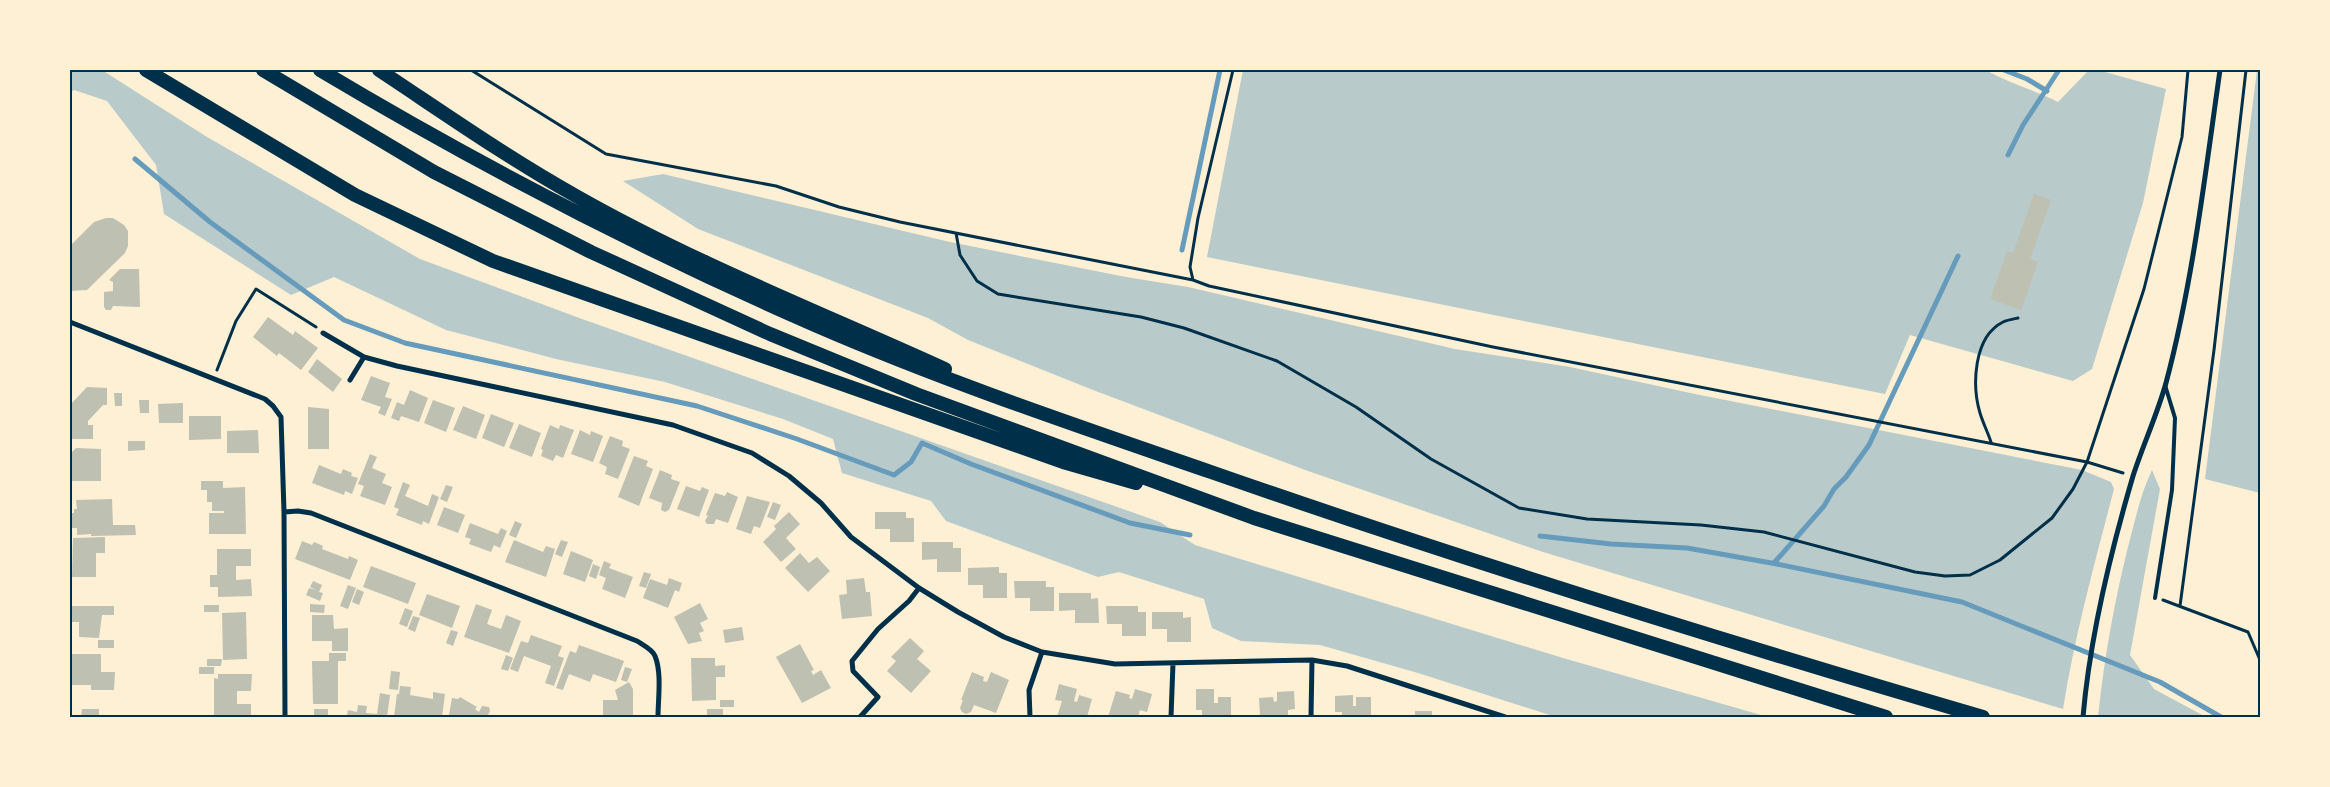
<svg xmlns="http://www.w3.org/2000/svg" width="2330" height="787" font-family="'PT Sans Narrow',sans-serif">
<rect width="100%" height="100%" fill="#fdf0d5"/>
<path fill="#b9caca" d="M 70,70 L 105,72 L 207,137 L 420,259 L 582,319 L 1160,522 L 1195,545 L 1563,658 L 1768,717 L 1556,717 L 1418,673 L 1320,645 L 1241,641 L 1212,628 L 1204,599 L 1119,572 L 1098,577 L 946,521 L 931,501 L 842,473 L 833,439 L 783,419 L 665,382 L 556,359 L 446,330 L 334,277 L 291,295 L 164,214 L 156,165 L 107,101 L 74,90 L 70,92 Z
M 1243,70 L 1985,70 C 2009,83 2034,90 2058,102 L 2089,70 L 2098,70 L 2166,89 L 2143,203 L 2092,369 L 2073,381 L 1910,335 L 1885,394 L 1207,257 Z
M 2257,70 L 2260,70 L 2260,493 L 2205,479 Z
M 663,174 L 950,242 L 1126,277 L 1188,287 L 1455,349 L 1570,367 L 1695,394 L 2082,470 L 2111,482 L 2114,489 C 2095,562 2075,634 2063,709 L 1543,552 L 1308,471 L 1093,390 L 968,340 L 928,318 L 698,229 L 623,181 Z
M 2152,470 L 2160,489 L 2130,655 L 2154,689 L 2206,717 L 2098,717 C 2104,659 2114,603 2128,547 C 2135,521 2140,495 2152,470 Z"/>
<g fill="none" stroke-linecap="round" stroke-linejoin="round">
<path stroke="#669bbc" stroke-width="5" d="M 2004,70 L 2027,79 L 2047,91
M 2008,155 L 2023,125 L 2059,70
M 135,159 L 210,222 L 344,320 L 405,343 L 697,406 L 797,439 L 894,475 L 911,462 L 922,443 L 971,464 L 1130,523 L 1190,535
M 1182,250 L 1220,70
M 1540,536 L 1611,544 L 1687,548 L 1777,564 L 1962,602 L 2160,682 L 2221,717
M 1774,563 L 1824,506 L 1834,489 L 1846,477 L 1869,445 L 1958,256"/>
</g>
<path fill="#bec0b2" d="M 2034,194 L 2051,200 L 2030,259 L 2038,262 L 2021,310 L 1990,299 L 2007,251 L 2013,253 Z
M 106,218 L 113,218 L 124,225 L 128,231 L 128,246 L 125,253 L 87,290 L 70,291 L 70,246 L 94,222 Z
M 120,269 L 139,269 L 140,307 L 113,306 L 111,310 L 106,310 L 104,307 L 104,292 L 113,291 L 113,282 L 109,280 Z
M 268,317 L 293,335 L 295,331 L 318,348 L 301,370 L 279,353 L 277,356 L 253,337 Z
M 317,359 L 342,379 L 333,392 L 308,372 Z
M 371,376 L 390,383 L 385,397 L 392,399 L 385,416 L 378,413 L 381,407 L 361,400 Z
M 87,387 L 107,388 L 107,405 L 103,405 L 88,421 L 88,425 L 93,425 L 93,439 L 70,439 L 70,405 Z
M 410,390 L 428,398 L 419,422 L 401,416 L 399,421 L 391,418 L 397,402 L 404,405 Z
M 114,393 L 122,393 L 122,406 L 115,406 Z
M 139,400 L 149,400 L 149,413 L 140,413 Z
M 433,400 L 455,408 L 446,432 L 424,423 Z
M 183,403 L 183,423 L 159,423 L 158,404 Z
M 463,406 L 485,415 L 476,439 L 453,430 Z
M 308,407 L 329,409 L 329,449 L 308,449 Z
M 491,414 L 514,423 L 504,447 L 482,438 Z
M 189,416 L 221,416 L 221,439 L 189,440 Z
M 519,424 L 541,433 L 532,457 L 509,448 Z
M 550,425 L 559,429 L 560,425 L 574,430 L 563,458 L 556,455 L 553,461 L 541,456 L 543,450 L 541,449 Z
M 258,430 L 259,453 L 227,453 L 227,431 Z
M 580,430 L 590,435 L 591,431 L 603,436 L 593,462 L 571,454 Z
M 610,436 L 623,441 L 622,446 L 630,449 L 618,479 L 605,474 L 607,467 L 599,463 Z
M 128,441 L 145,441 L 145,450 L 128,451 Z
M 76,448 L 101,449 L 101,481 L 70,481 L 70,454 Z
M 370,454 L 377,457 L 372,468 L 386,474 L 382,483 L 392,487 L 385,505 L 360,496 L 364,486 L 358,484 Z
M 634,456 L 648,461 L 646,466 L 653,469 L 639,506 L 618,497 Z
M 319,465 L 341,474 L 343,469 L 352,473 L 351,476 L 358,478 L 352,494 L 345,491 L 344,495 L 312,483 Z
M 660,470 L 672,475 L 671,479 L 680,482 L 669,510 L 665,512 L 661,510 L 662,503 L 649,498 Z
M 201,481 L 223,481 L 223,488 L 245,487 L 246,534 L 209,534 L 209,513 L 224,513 L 224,511 L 212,511 L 212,502 L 207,502 L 207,490 L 201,490 Z
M 403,482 L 410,485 L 405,496 L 428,506 L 432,494 L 439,497 L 429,524 L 423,521 L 422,525 L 396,515 L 399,509 L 394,507 Z
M 446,485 L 453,487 L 447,502 L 440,499 Z
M 686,486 L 700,491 L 702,487 L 709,490 L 699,517 L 677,509 Z
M 727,492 L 738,497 L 728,523 L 716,519 L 714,524 L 707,524 L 705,521 L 708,516 L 706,515 L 715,493 L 725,496 Z
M 747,496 L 770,502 L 760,528 L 754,526 L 751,534 L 736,529 Z
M 112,499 L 113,525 L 135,525 L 136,535 L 91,536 L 91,534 L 77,535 L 77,528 L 70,528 L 70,513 L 74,513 L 74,509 L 77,509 L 76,500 Z
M 773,502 L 781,505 L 775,520 L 767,517 Z
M 444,507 L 465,515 L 458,533 L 437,525 Z
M 789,512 L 800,524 L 786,538 L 796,549 L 781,562 L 763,542 L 776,529 L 774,526 Z
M 875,512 L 906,512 L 906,518 L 914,518 L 914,542 L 890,542 L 890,529 L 875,529 Z
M 515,521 L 522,524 L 516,538 L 509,535 Z
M 470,523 L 498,534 L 501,528 L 507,531 L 500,548 L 494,545 L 491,552 L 469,544 L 471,539 L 465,537 Z
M 105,537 L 105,553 L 96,553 L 96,577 L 72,577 L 73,538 Z
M 514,540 L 543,552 L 546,546 L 555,549 L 546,577 L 505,562 Z
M 561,540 L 568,542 L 562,557 L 555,554 Z
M 302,541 L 312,545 L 314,542 L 323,546 L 322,549 L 348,559 L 349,556 L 358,560 L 350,580 L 295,559 Z
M 922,542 L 953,542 L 953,548 L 961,548 L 961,572 L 937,572 L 937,559 L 922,560 Z
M 217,549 L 251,549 L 251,566 L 236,566 L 236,580 L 251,579 L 252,596 L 218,597 L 218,587 L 210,587 L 210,575 L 217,575 Z
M 571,551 L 593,560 L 585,582 L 563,574 Z
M 800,553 L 809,563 L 817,557 L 830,571 L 808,592 L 785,568 Z
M 604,561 L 611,564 L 609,568 L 633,577 L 625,598 L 602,589 L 606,578 L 599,575 Z
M 593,564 L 600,567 L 596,579 L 589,576 Z
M 371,566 L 416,583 L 408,604 L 363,587 Z
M 999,567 L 999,573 L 1007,573 L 1007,598 L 983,598 L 983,585 L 968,585 L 968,568 Z
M 644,572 L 651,574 L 646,588 L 639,586 Z
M 669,578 L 682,583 L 679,592 L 675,590 L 668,608 L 643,598 L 650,579 L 667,585 Z
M 864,578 L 866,592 L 870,592 L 872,616 L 842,619 L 839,595 L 847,594 L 846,580 Z
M 313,581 L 322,585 L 319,592 L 323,593 L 320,601 L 306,595 L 309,588 L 316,590 L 310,587 Z
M 1014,581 L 1046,581 L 1046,587 L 1054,587 L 1054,611 L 1030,611 L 1030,598 L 1015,598 Z
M 348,585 L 356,588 L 348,609 L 340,606 Z
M 357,589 L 364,592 L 359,605 L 352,602 Z
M 1059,593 L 1091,593 L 1091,599 L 1098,598 L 1099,623 L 1075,623 L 1075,610 L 1059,611 Z
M 427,594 L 460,606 L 452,628 L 419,615 Z
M 700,603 L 708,619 L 700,623 L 704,631 L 699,633 L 702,641 L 688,644 L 674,617 Z
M 310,604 L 325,605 L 324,613 L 310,612 Z
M 476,604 L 492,610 L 487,624 L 501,629 L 506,615 L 521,621 L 509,653 L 464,637 Z
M 204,605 L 219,605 L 219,612 L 204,612 Z
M 71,606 L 114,606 L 114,615 L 102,615 L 99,638 L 79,637 L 79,622 L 70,622 Z
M 1106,606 L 1138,606 L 1138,612 L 1146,612 L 1146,636 L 1122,636 L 1122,624 L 1107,624 Z
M 405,608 L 413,611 L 407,627 L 399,624 Z
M 246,612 L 247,659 L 223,660 L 222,613 Z
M 1152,612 L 1183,612 L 1183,618 L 1191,617 L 1191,642 L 1167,642 L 1167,629 L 1152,629 Z
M 312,615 L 333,615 L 334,629 L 348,628 L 348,651 L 332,651 L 332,641 L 312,641 Z
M 413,616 L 420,618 L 415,632 L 408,629 Z
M 742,627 L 744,640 L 725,643 L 723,630 Z
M 451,630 L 458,632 L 453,646 L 446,643 Z
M 531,635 L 562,646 L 558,656 L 564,658 L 554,686 L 545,683 L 551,666 L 524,656 L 518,672 L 510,669 L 521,641 L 528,643 Z
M 910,638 L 924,651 L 917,659 L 931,671 L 911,693 L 887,671 L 896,661 L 891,657 Z
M 98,640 L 114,640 L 114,648 L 98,648 Z
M 800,644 L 814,670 L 811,671 L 813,675 L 821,670 L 831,688 L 802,703 L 776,657 Z
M 579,645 L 624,661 L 616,682 L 593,674 L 590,682 L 569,674 L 563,690 L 556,688 L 570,651 L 576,653 Z
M 329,653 L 346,653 L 346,661 L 338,661 L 338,704 L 313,704 L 312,661 L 329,661 Z
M 72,654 L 101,654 L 101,672 L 115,672 L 114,690 L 91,690 L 91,685 L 72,685 Z
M 506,655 L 513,658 L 508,671 L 501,669 Z
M 691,658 L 715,658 L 715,666 L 725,665 L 725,677 L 716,677 L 716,700 L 692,701 Z
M 207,659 L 222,659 L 221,666 L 207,666 Z
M 199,667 L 214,667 L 214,674 L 199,674 Z
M 625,667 L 632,669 L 627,682 L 621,680 Z
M 391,671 L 400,672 L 398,690 L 389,689 Z
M 972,672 L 984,677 L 983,681 L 987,682 L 991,672 L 1009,680 L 996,713 L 974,705 L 971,712 L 966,714 L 962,712 L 960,708 L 963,700 L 961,700 Z
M 218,674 L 252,674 L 251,691 L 237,691 L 237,704 L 251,704 L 251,717 L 214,717 L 214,678 L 218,679 Z
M 629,682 L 633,689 L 633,717 L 603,716 L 603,700 L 618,700 L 615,690 Z
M 1059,684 L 1077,689 L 1074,701 L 1077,702 L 1079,695 L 1092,699 L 1087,717 L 1057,717 L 1062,701 L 1055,700 Z
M 400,686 L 411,687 L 410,695 L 433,699 L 433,692 L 445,694 L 442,717 L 394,717 L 397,694 L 399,694 Z
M 1135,689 L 1152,694 L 1147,712 L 1140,710 L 1138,717 L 1108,717 L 1116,691 L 1130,695 L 1129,698 L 1132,699 Z
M 1196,689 L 1214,689 L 1214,703 L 1218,703 L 1218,697 L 1231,697 L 1231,717 L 1202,717 L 1202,710 L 1196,710 Z
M 1294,691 L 1295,709 L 1288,710 L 1288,717 L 1260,717 L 1259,698 L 1273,697 L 1274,702 L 1277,701 L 1277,692 Z
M 380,693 L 390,695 L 387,717 L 341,717 L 342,715 L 347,715 L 348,710 L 357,712 L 358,705 L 367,706 L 366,713 L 377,714 Z
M 1353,695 L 1353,706 L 1356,706 L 1356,697 L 1371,697 L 1371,717 L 1342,717 L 1342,712 L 1335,712 L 1335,696 Z
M 460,697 L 477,707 L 475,709 L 479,712 L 482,706 L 489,707 L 490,711 L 487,717 L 449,715 L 452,698 L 458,699 Z
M 720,700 L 734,700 L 734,707 L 720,707 Z
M 82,709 L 99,709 L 99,717 L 81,717 Z
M 314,709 L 328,709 L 328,717 L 314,717 Z
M 707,709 L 723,709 L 723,717 L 707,717 Z
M 1415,711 L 1432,711 L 1432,717 L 1415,717 Z"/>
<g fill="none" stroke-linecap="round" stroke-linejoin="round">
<path stroke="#003049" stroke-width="3" d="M 471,70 L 606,154 L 776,186 L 839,207 L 900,222 L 1193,280
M 956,233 L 960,255 L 977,281 L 998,294 L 1141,317 L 1184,328 L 1277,361 L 1356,407 L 1431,459 L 1519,508 L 1587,519 L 1701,525 L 1764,532 L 1915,572 L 1945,576 L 1970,575 L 2000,560 L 2052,518 L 2073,489 L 2087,462 L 1493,347 L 1209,286 L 1193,280 L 1190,267 L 1198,218 L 1233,70
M 217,370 L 236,321 L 256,289 L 316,327
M 1991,442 C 1988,433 1983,423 1980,413 C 1972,386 1973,337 2003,322 C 2007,320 2013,319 2018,318
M 2123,473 L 2087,462 L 2144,289 L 2182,137 L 2188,70
M 2163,600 L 2248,632 L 2260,660
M 2180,606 L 2214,350 L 2246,70"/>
<path stroke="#003049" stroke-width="4" d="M 2155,598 L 2172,490 L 2175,418 L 2165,385"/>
<path stroke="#003049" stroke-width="5" d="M 70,322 L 265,399 L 273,406 L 281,417 L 284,512 L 285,717
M 323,333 L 364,357 L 397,366 L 673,425 L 752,453 L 789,476 L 821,503 L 851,537 L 919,588 L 958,612 L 1004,637 L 1042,652 L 1115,664 L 1312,660 L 1347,666 L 1505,717
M 350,380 L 364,357
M 284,512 L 298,511 L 311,513 L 637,641 C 643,645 652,649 655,656 C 662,673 658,699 658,717
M 860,717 L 878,697 L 853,671 L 852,661 L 878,629 L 909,601 L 919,588
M 1030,717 L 1029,690 L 1042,652
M 1171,717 L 1173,663
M 1311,717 L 1312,660
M 2083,717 C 2090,636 2110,554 2133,476 C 2143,445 2157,415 2166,383 C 2193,281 2205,175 2220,70"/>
<path stroke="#003049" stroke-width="14" d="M 146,70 L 355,195 L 493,261 L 1063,462 L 1136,483
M 263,70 L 434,172 L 591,252 L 770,334 L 916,394 L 1254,518 L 1886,717
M 320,70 C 479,165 645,251 815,325 C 944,381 1078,426 1211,472 C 1466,561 1724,641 1983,717
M 379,70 C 444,113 508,158 576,196 C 694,263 822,313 945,369"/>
</g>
<rect width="2330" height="787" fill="none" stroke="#fdf0d5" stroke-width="142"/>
<rect x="71" y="71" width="2188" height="645" fill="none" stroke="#003049" stroke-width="2"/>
</svg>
